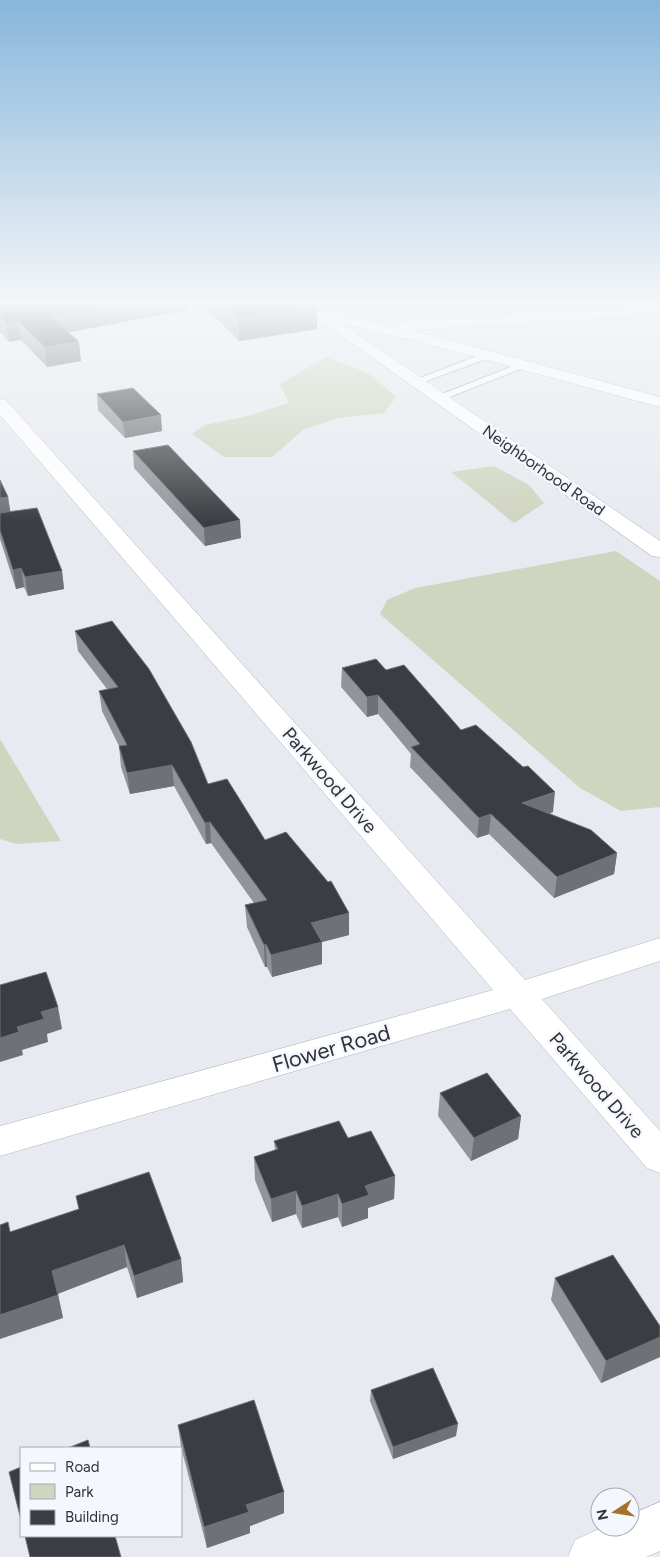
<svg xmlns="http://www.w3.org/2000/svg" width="660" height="1557" font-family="Figtree,sans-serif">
<rect width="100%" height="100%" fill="#e7eaf0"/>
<path fill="#d0d5c0" d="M 326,357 L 368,373 L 396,397 L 384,413 L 338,418 L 303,430 L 272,457 L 224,457 L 192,434 L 204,425 L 248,416 L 289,403 L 280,384 Z
M 494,466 L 529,485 L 544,503 L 514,523 L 451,472 Z
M 616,551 L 660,581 L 660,807 L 621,811 L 580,788 L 380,614 L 387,600 L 415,588 Z
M 0,739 L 61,841 L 17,844 L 0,839 Z"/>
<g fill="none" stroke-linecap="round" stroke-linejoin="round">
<defs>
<path id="service" d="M 488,352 L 491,353 L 491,357 L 421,383 L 417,384 L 412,381 Z
M 523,362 L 528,365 L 526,367 L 444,399 L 440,400 L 435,397 Z"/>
<path id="minor" d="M 284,304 L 304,304 L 323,310 L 401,328 L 399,326 L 402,323 L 407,321 L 660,306 L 660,314 L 411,330 L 660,397 L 660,407 L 417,341 L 314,317 L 286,307 Z
M 0,399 L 6,400 L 525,980 L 660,938 L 660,961 L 542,999 L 660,1131 L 660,1173 L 647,1168 L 510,1009 L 0,1156 L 0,1126 L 493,990 L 0,415 Z
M 660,1502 L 660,1551 L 646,1557 L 568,1557 L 575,1540 L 603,1527 L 630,1527 L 630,1515 Z"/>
<path id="secondary" d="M 297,304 L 313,304 L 660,541 L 660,557 L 652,556 Z"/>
</defs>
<use href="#service" stroke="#b0b3b9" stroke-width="2"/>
<use href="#minor" stroke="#b0b3b9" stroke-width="1"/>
<use href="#secondary" stroke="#b0b3b9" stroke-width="1"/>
<use href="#service" fill="#fff" fill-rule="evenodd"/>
<use href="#minor" fill="#fff" fill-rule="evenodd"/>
<use href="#secondary" fill="#fff" fill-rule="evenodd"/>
</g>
<path fill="#919499" d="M 0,304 L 186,304 L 187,310 L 68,332 L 81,361 L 47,367 L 21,340 L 9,342 L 0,332 Z
M 202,304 L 310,304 L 317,329 L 239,341 Z
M 97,394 L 162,431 L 125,438 L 98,410 Z
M 133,451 L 241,538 L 205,546 L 134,468 Z
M 0,480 L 8,497 L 10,512 L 62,571 L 64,589 L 28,596 L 24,587 L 16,589 L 0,539 Z
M 75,631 L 208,784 L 265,840 L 349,935 L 322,942 L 322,964 L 272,977 L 267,967 L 265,967 L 247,927 L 245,905 L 254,903 L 211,843 L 206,844 L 174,786 L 130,794 L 121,767 L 119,746 L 102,711 L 99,691 L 107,689 L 78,651 Z
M 342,668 L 386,670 L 461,730 L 553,812 L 550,813 L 617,853 L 614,874 L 554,898 L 489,834 L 477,838 L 410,767 L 411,754 L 378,714 L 367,717 L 341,687 Z
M 440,1093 L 521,1116 L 518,1139 L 471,1161 L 438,1116 Z
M 348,1138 L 395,1176 L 394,1199 L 368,1208 L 368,1218 L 342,1227 L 338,1217 L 302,1228 L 296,1214 L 272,1222 L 255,1180 L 254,1157 L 275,1150 L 274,1141 Z
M 76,1196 L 181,1259 L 183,1282 L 137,1298 L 127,1267 L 58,1294 L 63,1318 L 10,1232 L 79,1209 Z
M 555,1278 L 660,1326 L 660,1357 L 601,1383 L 551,1300 Z
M 371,1390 L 456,1436 L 393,1459 L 370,1401 Z
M 178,1425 L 284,1513 L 250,1526 L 250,1533 L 207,1548 L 181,1447 Z"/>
<path fill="#6f7176" d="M 121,304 L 186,304 L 187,310 L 54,335 L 51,316 Z
M 317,306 L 317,329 L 239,341 L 238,317 Z
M 18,321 L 21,340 L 9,342 L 6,323 Z
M 79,342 L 81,361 L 47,367 L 45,347 Z
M 161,415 L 162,431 L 125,438 L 123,422 Z
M 8,497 L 11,515 L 0,517 L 0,498 Z
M 240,520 L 241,538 L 205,546 L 204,528 Z
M 21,568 L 24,587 L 16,589 L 13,570 Z
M 62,571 L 64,589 L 28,596 L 25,577 Z
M 378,695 L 378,714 L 367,717 L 367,697 Z
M 172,765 L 174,786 L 130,794 L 127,773 Z
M 555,792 L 553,812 L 520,823 L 522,803 Z
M 491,814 L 489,834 L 477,838 L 479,818 Z
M 210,822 L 211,843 L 206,844 L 205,823 Z
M 617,853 L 614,874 L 554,898 L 557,877 Z
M 349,913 L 349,935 L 322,942 L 322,964 L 272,977 L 271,955 L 311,923 Z
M 266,944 L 267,967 L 265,967 L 264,945 Z
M 58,1007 L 62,1029 L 47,1034 L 48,1042 L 22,1050 L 23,1055 L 0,1062 L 0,1038 L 41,1012 Z
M 521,1116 L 518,1139 L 471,1161 L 474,1138 Z
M 395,1176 L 394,1199 L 368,1208 L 368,1218 L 342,1227 L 342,1204 L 365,1186 Z
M 296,1191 L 296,1214 L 272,1222 L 271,1199 Z
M 338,1194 L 338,1217 L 302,1228 L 302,1206 Z
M 124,1245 L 127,1267 L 57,1294 L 52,1271 Z
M 181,1259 L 183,1282 L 137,1298 L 134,1276 Z
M 58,1295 L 63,1318 L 0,1339 L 0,1315 Z
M 660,1337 L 660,1357 L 601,1383 L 606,1361 Z
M 458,1424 L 456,1436 L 393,1459 L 393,1447 Z
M 284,1492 L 284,1513 L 250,1526 L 250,1533 L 207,1548 L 204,1527 L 246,1505 Z"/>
<path fill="#3b3d42" stroke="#6f7176" d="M 0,304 L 121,304 L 51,316 L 79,342 L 45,347 L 18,321 L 6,323 L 0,317 Z
M 224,304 L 310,304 L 317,306 L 238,317 Z
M 133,388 L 161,415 L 123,422 L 97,394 Z
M 168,445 L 240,520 L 204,528 L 133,451 Z
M 0,480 L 8,497 L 0,498 Z
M 37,508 L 62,571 L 25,577 L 21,568 L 13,570 L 0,530 L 0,513 Z
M 112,621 L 149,669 L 191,742 L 208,784 L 227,779 L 265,840 L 286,832 L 328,882 L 331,881 L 349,913 L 311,923 L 322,942 L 271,955 L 266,944 L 264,945 L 245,905 L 267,900 L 210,822 L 205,823 L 172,765 L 127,773 L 119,746 L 127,745 L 99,691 L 118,687 L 75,631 Z
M 376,659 L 386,670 L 404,665 L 461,730 L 476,725 L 523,767 L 528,766 L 555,792 L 522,803 L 591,830 L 617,853 L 557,877 L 491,814 L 479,818 L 411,747 L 420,744 L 378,695 L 367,697 L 342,668 Z
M 46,972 L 58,1007 L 41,1012 L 44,1019 L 17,1027 L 19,1032 L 0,1038 L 0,985 Z
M 487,1073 L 521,1116 L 474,1138 L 440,1093 Z
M 339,1121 L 348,1138 L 371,1131 L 395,1176 L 365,1186 L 369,1195 L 342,1204 L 338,1194 L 302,1206 L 296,1191 L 271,1199 L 254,1157 L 278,1149 L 274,1141 Z
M 149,1172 L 181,1259 L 134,1276 L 124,1245 L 52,1271 L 58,1295 L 0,1315 L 0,1225 L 8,1222 L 10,1232 L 79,1209 L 76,1196 Z
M 613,1255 L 660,1326 L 660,1337 L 606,1361 L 555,1278 Z
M 433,1368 L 458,1424 L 393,1447 L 371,1390 Z
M 254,1400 L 284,1492 L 246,1505 L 249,1512 L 204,1527 L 178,1425 Z
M 88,1440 L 90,1448 L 68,1448 Z
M 21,1467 L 21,1520 L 9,1472 Z
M 25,1536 L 115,1536 L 121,1557 L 30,1557 Z"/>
<linearGradient id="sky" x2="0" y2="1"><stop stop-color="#87b6db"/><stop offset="0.58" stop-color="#f4f6f8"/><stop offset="1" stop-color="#f4f6f8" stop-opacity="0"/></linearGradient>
<rect width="660" height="522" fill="url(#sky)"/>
<g text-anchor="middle" stroke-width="5" stroke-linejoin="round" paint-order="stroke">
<g font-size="16" fill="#323336" stroke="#f4f7fe">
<text transform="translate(544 470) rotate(35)" y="6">Neighborhood Road</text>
</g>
<g font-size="19" fill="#323336" stroke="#f4f7fe">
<text transform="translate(330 780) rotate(49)" y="7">Parkwood Drive</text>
<text transform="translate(597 1085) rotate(49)" y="7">Parkwood Drive</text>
</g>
<g font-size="22" fill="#323336" stroke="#f4f7fe">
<text transform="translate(331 1048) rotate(-16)" y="8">Flower Road</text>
</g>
</g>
<rect x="20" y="1447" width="162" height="90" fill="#f4f7fe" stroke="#a6a9ae"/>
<rect x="30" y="1463" width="25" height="8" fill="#ffffff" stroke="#a6a9ae"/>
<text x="65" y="1472" font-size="15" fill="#323336">Road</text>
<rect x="30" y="1484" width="25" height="15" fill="#d0d5c0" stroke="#a6a9ae"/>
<text x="65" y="1497" font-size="15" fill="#323336">Park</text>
<rect x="30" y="1510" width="25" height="15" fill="#3b3d42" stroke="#a6a9ae"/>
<text x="65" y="1522" font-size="15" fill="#323336">Building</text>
<g transform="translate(615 1512) rotate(258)"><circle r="24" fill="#f4f7fe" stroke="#a6a9ae"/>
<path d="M0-4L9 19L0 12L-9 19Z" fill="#a6722a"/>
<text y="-8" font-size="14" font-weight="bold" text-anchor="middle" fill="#323336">N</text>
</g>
</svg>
